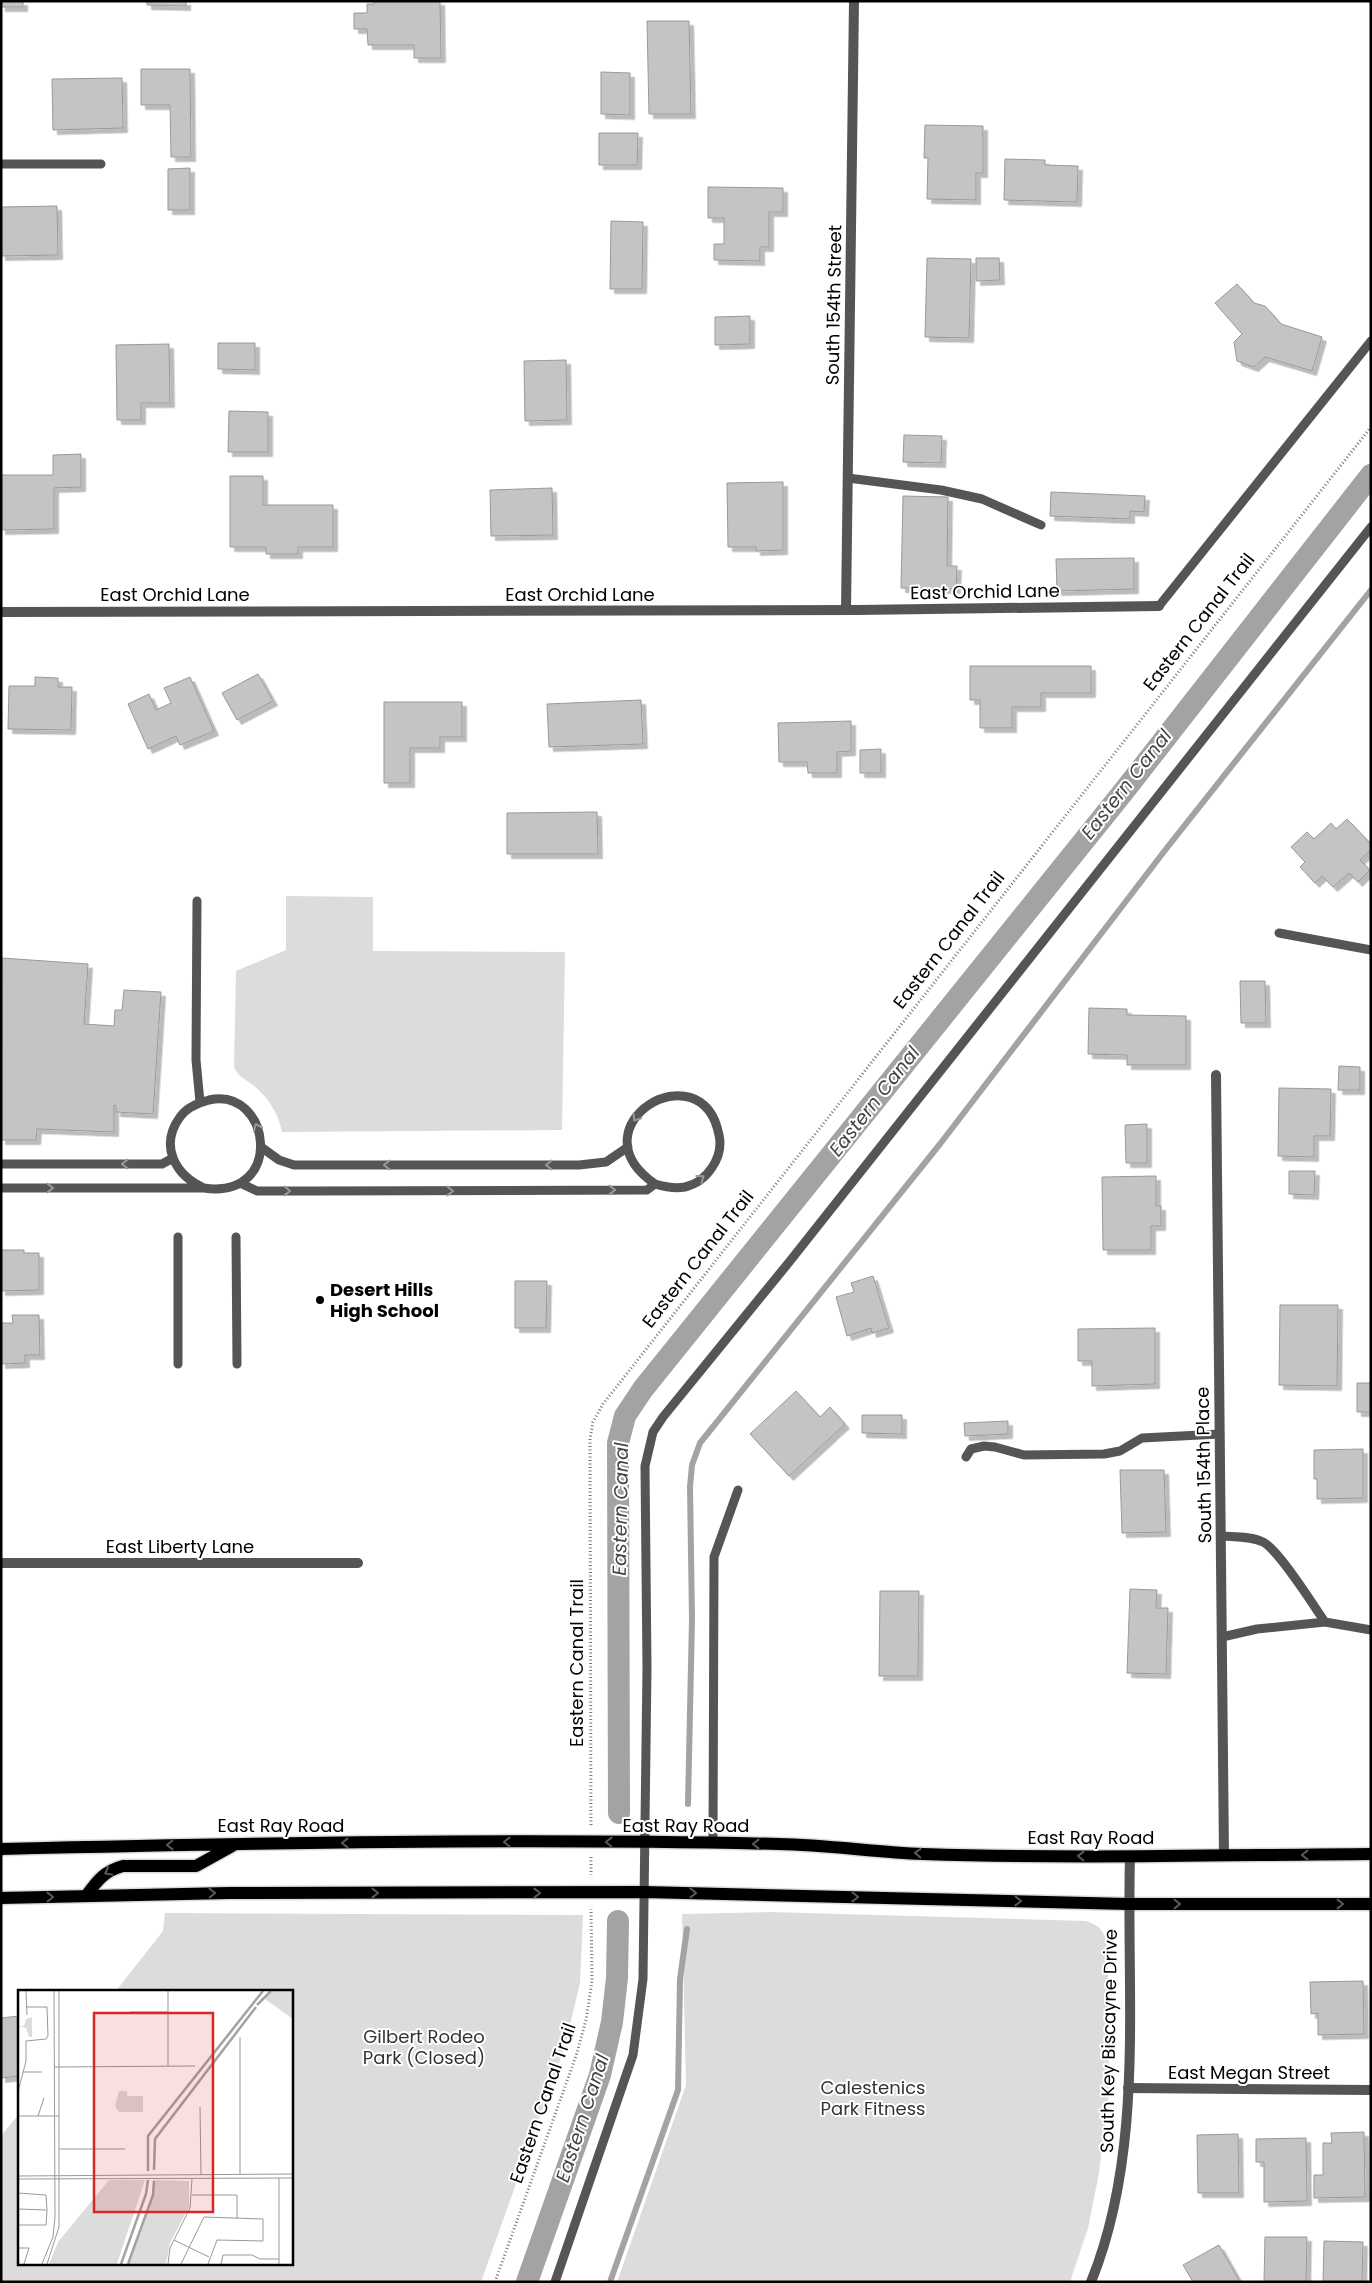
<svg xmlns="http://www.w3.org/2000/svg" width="1372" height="2283" font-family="Poppins,sans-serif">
<defs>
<filter id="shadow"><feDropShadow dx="4.5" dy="4.5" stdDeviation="0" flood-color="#0004"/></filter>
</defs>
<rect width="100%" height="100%" fill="#fff"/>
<path fill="#dcdcdc" d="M 286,896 L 373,897 L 373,951 L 565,952 L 562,1130 L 282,1132 C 279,1114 267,1096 253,1085 C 245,1079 238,1077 234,1067 L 236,971 L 286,950 Z
M 770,1912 L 1086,1921 C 1104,1927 1105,1934 1108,1951 L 1109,2090 L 1099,2173 L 1088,2228 L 1070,2282 L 617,2282 L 686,2085 L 682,1914 Z
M 165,1913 L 583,1915 L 580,1983 L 565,2046 L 481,2282 L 1,2282 L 1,2136 L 19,2114 L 19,2264 L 291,2264 L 291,1992 L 115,1992 L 163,1931 Z"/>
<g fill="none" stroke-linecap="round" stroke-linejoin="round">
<path stroke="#a3a3a3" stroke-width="6" d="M 688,1804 L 692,1619 L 690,1487 L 692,1465 L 700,1443 L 940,1144 L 1166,849 L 1371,590
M 610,2282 L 678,2090 L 680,1979 L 687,1929"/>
<path stroke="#a3a3a3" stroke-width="22" d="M 619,1813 L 618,1443 L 625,1416 L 643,1389 L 1124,791 L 1371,475
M 527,2282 L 600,2075 L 612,2022 L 617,1978 L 618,1921"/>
</g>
<path fill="#c4c4c4" stroke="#999" filter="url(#shadow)" d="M 1,1 L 23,1 L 23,7 L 1,7 Z
M 147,1 L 186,1 L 186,6 L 147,5 Z
M 374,1 L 440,1 L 441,58 L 414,58 L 414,45 L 368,45 L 367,29 L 354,29 L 354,13 L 367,13 L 367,4 L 374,4 Z
M 647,21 L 689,21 L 691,114 L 649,114 Z
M 141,69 L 190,69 L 191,157 L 171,157 L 170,105 L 141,105 Z
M 601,72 L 630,73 L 630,115 L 601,114 Z
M 122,78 L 123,128 L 53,130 L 52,79 Z
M 925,125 L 983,126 L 983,173 L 976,173 L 976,200 L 927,199 L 928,158 L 924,158 Z
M 599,133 L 638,133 L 637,165 L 599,165 Z
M 1005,159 L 1045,160 L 1045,165 L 1078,166 L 1077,202 L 1004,200 Z
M 190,168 L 190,210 L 168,210 L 168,169 Z
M 708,187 L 783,188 L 783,212 L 769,212 L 769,247 L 760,247 L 760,261 L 714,260 L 714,244 L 724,244 L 724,218 L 708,218 Z
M 57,206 L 58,255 L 1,256 L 1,207 Z
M 611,221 L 643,222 L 642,289 L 610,289 Z
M 927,258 L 971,259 L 969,338 L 925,337 Z
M 976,258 L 999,258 L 1000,280 L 976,281 Z
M 1237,284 L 1254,303 L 1265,306 L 1281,324 L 1322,337 L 1312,371 L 1265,357 L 1254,367 L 1237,361 L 1234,342 L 1242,334 L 1215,303 Z
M 750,316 L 750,344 L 715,345 L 715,317 Z
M 218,343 L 255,343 L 255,370 L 218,369 Z
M 169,344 L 170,403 L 141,403 L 141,420 L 117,420 L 116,345 Z
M 566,360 L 567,420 L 525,421 L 524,361 Z
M 229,411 L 268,412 L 268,452 L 228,452 Z
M 904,435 L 942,436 L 941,463 L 903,462 Z
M 81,454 L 81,487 L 54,488 L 54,529 L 1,530 L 1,475 L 53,475 L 53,455 Z
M 230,476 L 263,476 L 263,505 L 333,505 L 333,547 L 298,547 L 298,554 L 266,554 L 266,547 L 230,547 Z
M 783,482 L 783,550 L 756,551 L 756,547 L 728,547 L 727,483 Z
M 552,488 L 553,535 L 491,536 L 490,490 Z
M 1051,492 L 1145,496 L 1144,512 L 1130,511 L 1130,519 L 1050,516 Z
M 903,496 L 948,497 L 947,566 L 957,566 L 956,589 L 901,588 Z
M 1134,558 L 1134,589 L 1057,591 L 1056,559 Z
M 970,666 L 1091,666 L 1091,693 L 1041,693 L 1041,707 L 1012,707 L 1012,728 L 980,728 L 980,700 L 970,700 Z
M 258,674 L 273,701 L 237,720 L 222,693 Z
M 35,677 L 58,678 L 58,687 L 72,687 L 71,730 L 8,729 L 9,686 L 35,686 Z
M 190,677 L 214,731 L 180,745 L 176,736 L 148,749 L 128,704 L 149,694 L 156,710 L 171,703 L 164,688 Z
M 641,700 L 643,744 L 549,747 L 547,704 Z
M 384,702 L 462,702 L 462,737 L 440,737 L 440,748 L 410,748 L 410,783 L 384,783 Z
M 851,721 L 851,751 L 837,752 L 837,773 L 808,773 L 807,762 L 779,762 L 778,723 Z
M 881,749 L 881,773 L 860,773 L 860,750 Z
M 597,812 L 598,854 L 507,854 L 507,813 Z
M 1347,819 L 1371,844 L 1371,850 L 1360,860 L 1370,870 L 1358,882 L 1349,873 L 1333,887 L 1322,876 L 1315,883 L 1300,867 L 1305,862 L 1291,847 L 1307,832 L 1314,839 L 1331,823 L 1336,829 Z
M 2,958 L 88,964 L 84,1024 L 114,1026 L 115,1010 L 122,1010 L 124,990 L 161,992 L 153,1114 L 116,1112 L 116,1106 L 114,1105 L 114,1132 L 37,1129 L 36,1140 L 1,1140 Z
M 1240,981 L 1265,981 L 1266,1023 L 1241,1023 Z
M 1089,1008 L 1127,1009 L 1127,1015 L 1186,1016 L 1186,1065 L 1127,1065 L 1127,1055 L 1088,1054 Z
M 1339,1066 L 1360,1067 L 1360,1090 L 1338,1090 Z
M 1279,1088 L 1331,1089 L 1330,1136 L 1314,1136 L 1314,1157 L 1278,1156 Z
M 1147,1124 L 1147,1163 L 1126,1163 L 1125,1125 Z
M 1289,1171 L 1315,1171 L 1314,1195 L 1289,1194 Z
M 1156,1176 L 1156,1206 L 1161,1206 L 1161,1226 L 1151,1226 L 1151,1250 L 1103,1250 L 1102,1177 Z
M 1,1250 L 24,1250 L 24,1253 L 39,1253 L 39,1290 L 1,1291 Z
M 873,1276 L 889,1328 L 872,1333 L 871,1328 L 847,1336 L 836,1297 L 854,1292 L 851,1283 Z
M 515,1281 L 547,1281 L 546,1328 L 515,1328 Z
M 1280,1305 L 1338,1305 L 1337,1386 L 1279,1385 Z
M 12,1315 L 39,1315 L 40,1355 L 25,1355 L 25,1363 L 1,1364 L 1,1323 L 13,1323 Z
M 1155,1328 L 1155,1384 L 1092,1386 L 1092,1361 L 1078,1361 L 1078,1329 Z
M 1357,1383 L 1371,1383 L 1371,1412 L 1357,1412 Z
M 796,1391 L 820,1417 L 830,1407 L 845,1424 L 789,1476 L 750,1434 Z
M 862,1415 L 902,1415 L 902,1434 L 862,1433 Z
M 1008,1421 L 1008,1434 L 965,1436 L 964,1423 Z
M 1363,1449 L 1363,1498 L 1317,1499 L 1317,1479 L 1314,1479 L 1314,1450 Z
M 1120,1470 L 1164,1470 L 1166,1532 L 1122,1533 Z
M 1130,1589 L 1157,1590 L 1156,1608 L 1168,1608 L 1166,1674 L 1127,1673 Z
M 880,1591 L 919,1591 L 918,1676 L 879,1676 Z
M 1363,1981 L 1364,2034 L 1318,2035 L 1318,2013 L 1311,2014 L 1310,1982 Z
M 19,2016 L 19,2076 L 1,2078 L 1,2018 Z
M 1364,2132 L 1365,2197 L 1314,2198 L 1314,2175 L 1323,2175 L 1323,2143 L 1332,2143 L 1331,2133 Z
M 1238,2134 L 1239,2193 L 1198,2193 L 1197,2135 Z
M 1306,2138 L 1307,2201 L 1264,2202 L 1264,2162 L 1256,2162 L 1256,2139 Z
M 1265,2237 L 1307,2237 L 1306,2282 L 1264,2282 Z
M 1324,2241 L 1363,2242 L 1362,2282 L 1323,2282 Z
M 1219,2245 L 1240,2282 L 1193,2282 L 1183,2265 Z"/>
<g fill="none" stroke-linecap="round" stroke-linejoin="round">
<defs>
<path id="primary" d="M 1,1849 C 260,1843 520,1838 779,1844 C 827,1845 875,1852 923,1854 C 1072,1859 1222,1855 1371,1854
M 86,1896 C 97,1881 104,1871 123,1866 L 196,1866 L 234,1845
M 1,1898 L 229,1893 L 644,1892 L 1128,1904 L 1371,1904"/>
</defs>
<use href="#primary" stroke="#dbdbdb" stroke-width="15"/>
<path stroke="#777" stroke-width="3" stroke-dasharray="1 2.5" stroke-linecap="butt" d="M 591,1825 L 590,1439 L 593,1422 L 603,1404 L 1371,427
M 591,1857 L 591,1875
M 495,2282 L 576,2056 L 586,2020 L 592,1981 L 591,1909"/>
<path stroke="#555" stroke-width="9" d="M 1,164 L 101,164
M 848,478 L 941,490 L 982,499 L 1041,525
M 1159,606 L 1371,341
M 197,901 L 196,1060 L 200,1102
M 1279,933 L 1371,950
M 261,1147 L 279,1160 L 294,1165 L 579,1165 L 606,1162 L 628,1147
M 1,1164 L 162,1164 L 173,1158
M 240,1183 L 257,1191 L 311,1191 L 647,1190 L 655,1184 C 665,1187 674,1189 685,1187 C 707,1182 724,1157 719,1135 C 702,1047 571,1126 655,1184
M 1,1188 L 204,1188 C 286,1200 271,1086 209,1100 C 198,1103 187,1107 180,1117 C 159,1146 175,1175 204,1188
M 236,1237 L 237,1364
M 178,1364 L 178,1237
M 966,1457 L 971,1449 L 984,1446 L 995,1447 L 1024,1455 L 1104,1454 L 1120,1451 L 1142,1438 L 1220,1434
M 1221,1536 C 1235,1537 1251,1536 1263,1542 C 1279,1550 1313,1605 1325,1622
M 1222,1637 L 1257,1629 L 1325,1622 L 1371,1630
M 713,1843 L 714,1557 L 738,1490
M 555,2282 L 633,2055 L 643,1979 L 647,1668 L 645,1466 L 653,1432 L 663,1417 L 790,1261 L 1371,527"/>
<path stroke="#555" stroke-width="10" d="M 846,610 L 854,1
M 1,612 L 857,610 L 1159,606
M 1216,1075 L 1224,1855
M 1,1563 L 358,1563
M 1128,2088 L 1371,2090"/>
<path stroke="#555" stroke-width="10" d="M 1091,2282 C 1145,2149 1126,1996 1130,1856"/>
<use href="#primary" stroke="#000" stroke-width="12"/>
</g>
<defs><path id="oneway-chevron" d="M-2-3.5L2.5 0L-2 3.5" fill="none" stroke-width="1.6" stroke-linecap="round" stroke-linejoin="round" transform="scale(1.25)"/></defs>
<g stroke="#999">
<use href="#oneway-chevron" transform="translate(636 1118) rotate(122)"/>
<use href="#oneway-chevron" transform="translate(257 1127) rotate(-114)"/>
<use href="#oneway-chevron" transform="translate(125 1164) rotate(180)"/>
<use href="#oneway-chevron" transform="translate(387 1165) rotate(-180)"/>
<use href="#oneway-chevron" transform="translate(549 1165) rotate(-180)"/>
<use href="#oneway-chevron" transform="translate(701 1178) rotate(-36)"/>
<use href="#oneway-chevron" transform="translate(50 1188)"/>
<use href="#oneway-chevron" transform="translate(612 1190)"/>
<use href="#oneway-chevron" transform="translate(287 1191) rotate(1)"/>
<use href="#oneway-chevron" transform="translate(450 1191)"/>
</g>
<g stroke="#595959">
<use href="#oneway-chevron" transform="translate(507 1842) rotate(180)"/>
<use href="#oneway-chevron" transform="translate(609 1842) rotate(-179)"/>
<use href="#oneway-chevron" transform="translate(345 1843) rotate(180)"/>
<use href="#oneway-chevron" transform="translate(756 1844) rotate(-180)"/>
<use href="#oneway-chevron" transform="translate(170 1845) rotate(179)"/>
<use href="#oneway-chevron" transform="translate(918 1853) rotate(-177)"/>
<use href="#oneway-chevron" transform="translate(1305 1855) rotate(180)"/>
<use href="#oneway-chevron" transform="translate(1081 1856) rotate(-179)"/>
<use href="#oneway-chevron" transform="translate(108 1872) rotate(151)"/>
<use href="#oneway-chevron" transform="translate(212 1893) rotate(-1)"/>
<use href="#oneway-chevron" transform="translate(375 1893)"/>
<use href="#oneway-chevron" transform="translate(537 1893)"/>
<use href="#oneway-chevron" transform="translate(693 1893) rotate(1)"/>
<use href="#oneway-chevron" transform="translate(50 1897) rotate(-1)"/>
<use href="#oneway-chevron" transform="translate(855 1897) rotate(1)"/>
<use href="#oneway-chevron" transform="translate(1018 1901) rotate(1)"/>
<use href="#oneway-chevron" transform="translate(1177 1904)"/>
<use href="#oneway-chevron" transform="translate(1340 1904)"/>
</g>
<circle fill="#000" stroke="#fff" stroke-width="2" cx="320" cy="1300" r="5"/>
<g text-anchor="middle" stroke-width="4" stroke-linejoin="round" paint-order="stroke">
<g font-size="18" fill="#000" stroke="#fff">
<text transform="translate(834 305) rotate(-89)" y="6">South 154th Street</text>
<text transform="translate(985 592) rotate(-1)" y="6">East Orchid Lane</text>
<text x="175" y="601">East Orchid Lane</text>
<text x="580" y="601">East Orchid Lane</text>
<text transform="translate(1199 622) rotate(-52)" y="6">Eastern Canal Trail</text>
<text transform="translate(949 940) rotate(-52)" y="6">Eastern Canal Trail</text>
<text transform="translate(698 1259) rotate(-52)" y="6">Eastern Canal Trail</text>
<text transform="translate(1204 1465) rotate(-91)" y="6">South 154th Place</text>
<text x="180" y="1553">East Liberty Lane</text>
<text transform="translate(577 1663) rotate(-90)" y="6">Eastern Canal Trail</text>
<text x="281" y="1832">East Ray Road</text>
<text x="686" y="1832">East Ray Road</text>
<text x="1091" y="1844">East Ray Road</text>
<text transform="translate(1109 2041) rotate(-89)" y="6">South Key Biscayne Drive</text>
<text x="1249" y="2079">East Megan Street</text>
<text transform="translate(543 2103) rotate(-71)" y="6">Eastern Canal Trail</text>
</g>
<g font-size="18" font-weight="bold" fill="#000" stroke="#fff" text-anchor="start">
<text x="330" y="1296">Desert Hills<tspan x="330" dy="21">High School</tspan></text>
</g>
<g font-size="18" fill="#333" stroke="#fff">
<text x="424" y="2043">Gilbert Rodeo<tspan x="424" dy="21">Park (Closed)</tspan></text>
<text x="873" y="2094">Calestenics<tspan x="873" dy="21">Park Fitness</tspan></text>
</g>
<g font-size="19" font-style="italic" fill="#444" stroke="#fff">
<text transform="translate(1126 784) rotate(-52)" y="7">Eastern Canal</text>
<text transform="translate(874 1101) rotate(-52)" y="7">Eastern Canal</text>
<text transform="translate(620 1509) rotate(-89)" y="7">Eastern Canal</text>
<text transform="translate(582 2118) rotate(-72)" y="7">Eastern Canal</text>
</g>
</g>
<g transform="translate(18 1990)">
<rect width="275" height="275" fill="#fff"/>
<path d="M 254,1 L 275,1 L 275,29 L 247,9 ZM 14,27 L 14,47 L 11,47 L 8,38 L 0,36 L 6,36 L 8,29 ZM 101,101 L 109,101 L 109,106 L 125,106 L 125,122 L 101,122 L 97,116 ZM 91,190 L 127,190 L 99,274 L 31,274 L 40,252 ZM 135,190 L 171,191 L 171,217 L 152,253 L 148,274 L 111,274 L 136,204 Z" fill="#dcdcdc"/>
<path fill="none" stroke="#a3a3a3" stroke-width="2.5" d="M 239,15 L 253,1M 136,180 L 137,149 L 238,17M 130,181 L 130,146 L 245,1M 103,274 L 128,204 L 130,190M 110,274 L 135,205 L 136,191"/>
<path fill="none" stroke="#999" stroke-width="1" d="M 8,1 L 9,25M 112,22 L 150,22M 150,76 L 150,1M 36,77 L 177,76M 5,82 L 24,82M 0,102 L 8,71 L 8,51 L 28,49 L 30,46 L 29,17 L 8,17M 182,117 L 183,185M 0,126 L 41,126M 20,126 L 26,108M 41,159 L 107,159M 222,184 L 222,47M 0,186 L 275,184M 261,188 L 261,274M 0,189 L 275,188M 0,203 L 28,205 L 29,220 L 28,235 L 0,235M 174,205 L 219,205 L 219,229M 0,219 L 28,220M 156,250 L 191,267M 0,258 L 11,258 L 6,274M 24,274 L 35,247 L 37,227 L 36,1M 29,274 L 41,237 L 41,1M 150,274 L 152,258 L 172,218 L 174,189M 163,274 L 186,227 L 245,229 L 245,251 L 199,250 L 190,274M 203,274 L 205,265 L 234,265 L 242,269 L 261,269"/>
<path fill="#d62828" fill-opacity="0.15" stroke="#d62828" stroke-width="2.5" d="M 76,23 L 195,23 L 195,222 L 76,222 Z"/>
<rect width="275" height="275" fill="none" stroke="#000" stroke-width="2.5"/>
</g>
<rect width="1372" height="2283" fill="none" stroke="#000000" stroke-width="5"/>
</svg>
